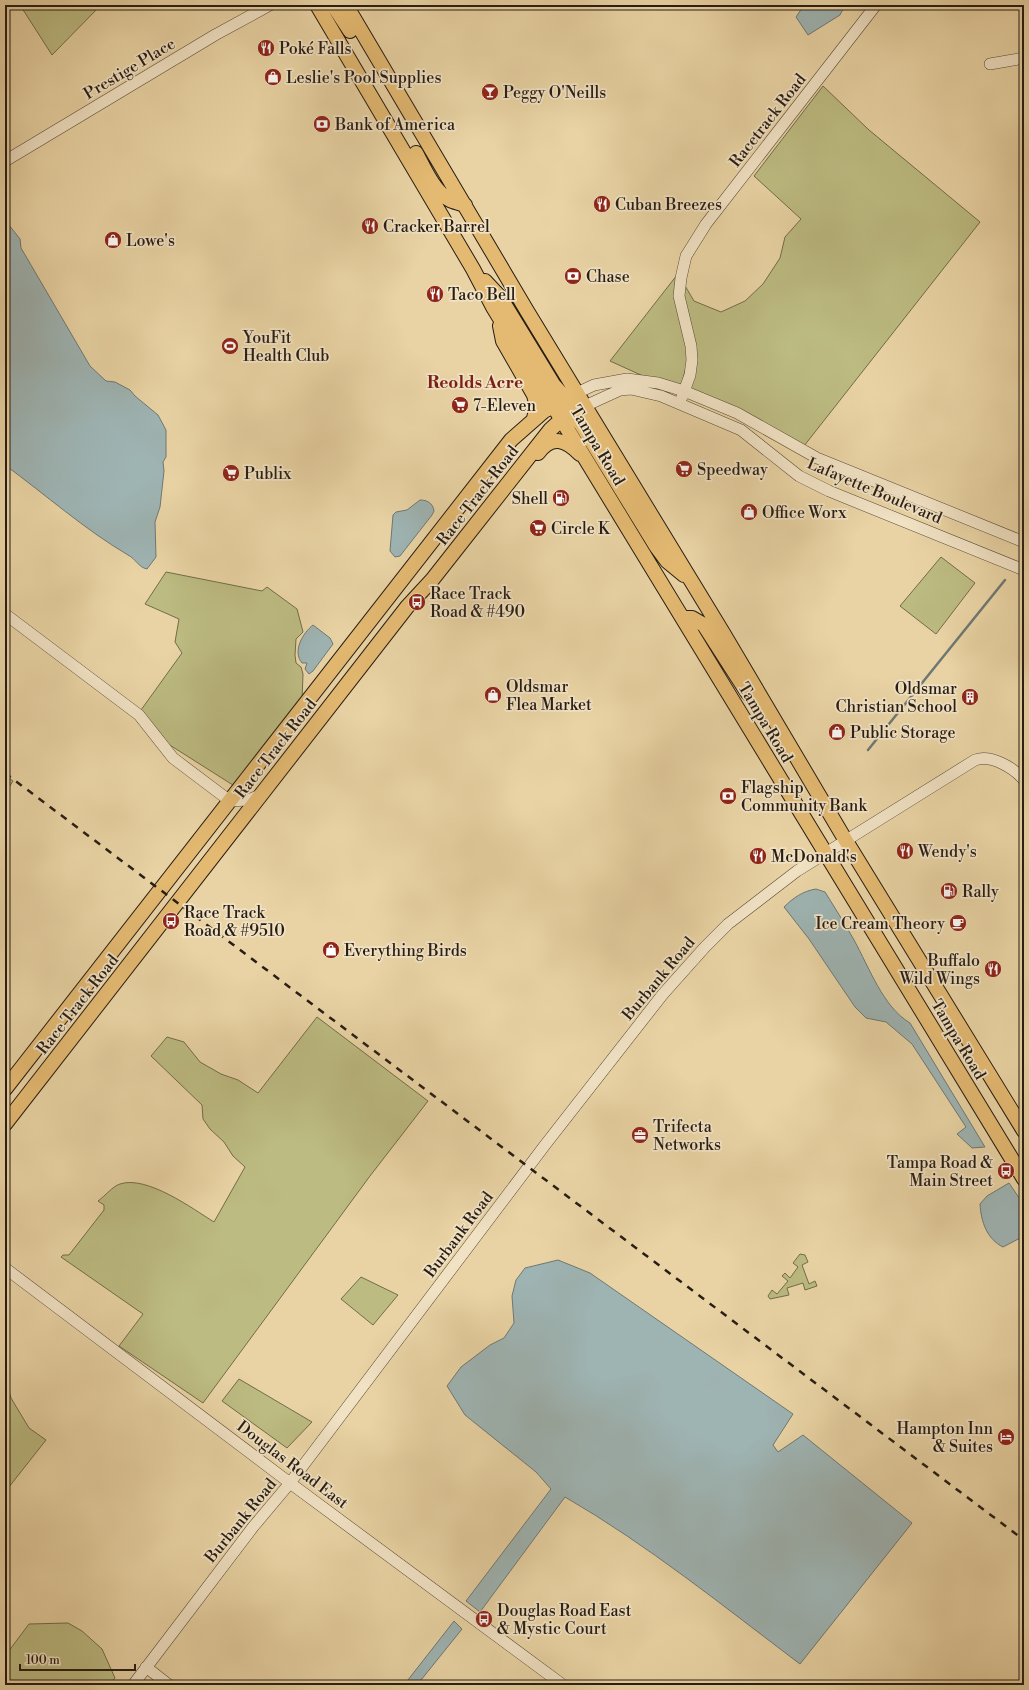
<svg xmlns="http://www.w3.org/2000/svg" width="1029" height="1690" font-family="'Libre Bodoni',serif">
<rect width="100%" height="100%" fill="#e9d3a4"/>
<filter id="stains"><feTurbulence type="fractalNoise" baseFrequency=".005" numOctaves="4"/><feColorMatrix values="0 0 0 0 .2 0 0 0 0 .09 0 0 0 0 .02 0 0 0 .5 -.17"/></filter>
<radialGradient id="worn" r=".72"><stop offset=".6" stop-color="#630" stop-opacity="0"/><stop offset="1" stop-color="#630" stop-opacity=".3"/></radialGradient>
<path fill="#bcbb81" stroke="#726c4a" d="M 20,5 L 101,5 L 52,55 Z
M 823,86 L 869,130 L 980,222 L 804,446 L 689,388 L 684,295 L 684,284 L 694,301 L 721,312 L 745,301 L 763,284 L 780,258 L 785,237 L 801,219 L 754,176 Z
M 677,275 L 688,360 L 681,386 L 643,376 L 610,361 Z
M 941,557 L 975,583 L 936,634 L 900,606 Z
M 166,572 L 262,591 L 267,587 L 297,609 L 303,632 L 296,639 L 295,655 L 296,663 L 301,667 L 303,674 L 302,701 L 236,787 L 165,742 L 141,710 L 182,653 L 175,642 L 179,619 L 145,604 Z
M 5,775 L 13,781 L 5,794 Z
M 317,1017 L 428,1101 L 370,1176 L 203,1403 L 119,1346 L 143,1314 L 61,1257 L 63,1255 L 69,1255 L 104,1210 L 104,1205 L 98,1201 C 105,1196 113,1186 120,1184 C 147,1175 193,1209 214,1222 L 245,1167 L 233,1156 L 224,1142 L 210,1129 L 203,1119 L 202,1105 L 151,1056 L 167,1037 L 184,1042 L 200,1062 L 221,1074 L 238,1080 L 258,1093 Z
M 800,1254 L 805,1255 L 808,1262 L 802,1265 L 809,1284 L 815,1281 L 817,1286 L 805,1290 L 803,1283 L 787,1288 L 789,1295 L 770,1299 L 768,1296 L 772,1290 L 777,1294 L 788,1281 L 782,1276 L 785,1273 L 790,1278 L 798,1267 L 793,1263 Z
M 361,1277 L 398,1295 L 373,1325 L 341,1299 Z
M 5,1378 L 11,1398 L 29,1428 L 46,1440 L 5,1492 Z
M 239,1379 L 312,1422 L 287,1448 L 222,1401 Z
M 68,1623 L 82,1631 L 102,1649 L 115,1678 L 109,1685 L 5,1685 L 5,1656 L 29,1624 Z"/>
<path fill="#9eb4b3" stroke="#6e7873" d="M 804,5 L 845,5 L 840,15 L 808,35 L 796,17 Z
M 5,220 L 20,239 L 21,248 L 90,366 L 106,381 L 115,382 L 130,390 L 135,396 L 158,415 L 166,430 L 166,457 L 163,462 L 164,471 L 160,507 L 155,522 L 156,557 L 147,569 C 138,567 136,559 128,555 C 84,529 46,495 5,465 Z
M 420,500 C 427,500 433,503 434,511 L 432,515 L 400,556 L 395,557 L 390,551 L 393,515 L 396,512 L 407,510 Z
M 313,625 L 330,638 L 333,644 L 313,671 L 309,674 L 305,669 L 307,663 L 302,663 C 292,651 303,633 313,625 Z
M 816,889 L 825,892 C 835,908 845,924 854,940 C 869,967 883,1007 910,1023 L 985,1147 L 972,1148 L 957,1134 L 966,1127 L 912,1044 L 886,1022 L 866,1018 L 855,1007 L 809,939 L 784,907 C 793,898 803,891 816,889 Z
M 1009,1183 L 1024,1205 L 1024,1236 L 1003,1247 C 987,1239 981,1222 980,1204 L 987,1196 Z
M 558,1260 L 590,1273 L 793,1414 L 773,1445 L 778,1452 L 803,1435 L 912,1523 L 800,1664 C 723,1606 648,1545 565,1497 L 480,1612 L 466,1601 L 551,1489 L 536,1472 L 465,1415 L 447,1386 L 461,1367 L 490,1345 L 504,1338 L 514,1323 L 512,1296 L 516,1280 L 525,1268 Z
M 454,1621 L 462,1629 L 417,1685 L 404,1685 Z"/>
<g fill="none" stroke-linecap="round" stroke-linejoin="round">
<path stroke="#6e7873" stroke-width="2.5" d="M 1020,561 L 1024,557
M 868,750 L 1005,580"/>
<defs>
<path id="minor" d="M 990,64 L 1024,58
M 5,161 L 215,35 L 270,5
M 577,393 L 594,385 L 627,379 L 658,383 L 684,391 L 737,413 L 817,458 L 1024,542
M 682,397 L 690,375 L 692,360 L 691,346 L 679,296 L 681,278 L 686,256 L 706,224 L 876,5
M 585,406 L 620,390 L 631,389 L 661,396 L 741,430 L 799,476 L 829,491 L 1024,570
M 5,614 L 139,715 L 173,758 L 230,801 L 248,800 L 260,795
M 5,1268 L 290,1483 L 563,1685
M 146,1667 L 169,1685
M 133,1685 L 253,1527 L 290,1483 L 545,1145 L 663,994 L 705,947 L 728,924 L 797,871 L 975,760 C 991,754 1014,768 1024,780"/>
<path id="major" d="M 317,5 L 473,269 L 493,307 L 1024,1179
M 333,5 L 350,31
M 346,5 L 527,311 L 723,633 L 846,841 L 1024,1131
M 416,153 C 424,168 434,192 450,200 C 454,202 460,203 465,205
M 485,281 L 500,297 L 553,384 L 566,399 L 575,402
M 500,326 L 503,341 L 534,395 L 537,407 L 534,418
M 562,412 L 576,418 L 581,424 L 656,546 L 667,561 L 684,575
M 538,453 C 552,434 566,440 580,454
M 684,618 L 692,618 L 704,625 L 747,692 L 759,704
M 5,1089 L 511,440 L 544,411 L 577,393
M 5,1124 L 407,607 L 432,580 L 550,430 L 562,419 L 585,406"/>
</defs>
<use href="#minor" stroke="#584a38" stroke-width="12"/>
<use href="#major" stroke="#271d14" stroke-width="16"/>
<use href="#minor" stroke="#f1e2c4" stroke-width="11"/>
<use href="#major" stroke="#e4ba72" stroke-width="14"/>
<path stroke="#271d14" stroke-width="2.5" stroke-dasharray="7 7" stroke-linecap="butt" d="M 5,773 L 1024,1540"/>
</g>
<defs>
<symbol id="restaurant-disc" viewBox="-11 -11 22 22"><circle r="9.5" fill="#8f2418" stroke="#f1e2c4"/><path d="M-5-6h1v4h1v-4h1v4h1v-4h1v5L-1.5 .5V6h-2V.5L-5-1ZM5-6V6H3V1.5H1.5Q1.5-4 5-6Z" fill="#fff"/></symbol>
<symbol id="shop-disc" viewBox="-11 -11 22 22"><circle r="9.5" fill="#8f2418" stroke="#f1e2c4"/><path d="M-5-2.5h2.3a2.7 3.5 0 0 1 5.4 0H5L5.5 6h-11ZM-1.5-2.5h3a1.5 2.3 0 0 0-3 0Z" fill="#fff"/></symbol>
<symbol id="bar-disc" viewBox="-11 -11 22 22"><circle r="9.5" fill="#8f2418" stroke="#f1e2c4"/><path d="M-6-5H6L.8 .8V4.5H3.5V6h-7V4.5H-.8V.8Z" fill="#fff"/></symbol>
<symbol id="bank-disc" viewBox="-11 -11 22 22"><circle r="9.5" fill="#8f2418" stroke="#f1e2c4"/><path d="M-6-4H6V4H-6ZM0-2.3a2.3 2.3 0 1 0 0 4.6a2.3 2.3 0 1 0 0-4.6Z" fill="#fff"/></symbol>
<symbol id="stadium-disc" viewBox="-11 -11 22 22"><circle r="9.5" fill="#8f2418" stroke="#f1e2c4"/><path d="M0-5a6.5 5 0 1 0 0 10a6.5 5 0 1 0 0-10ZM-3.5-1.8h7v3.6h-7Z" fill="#fff"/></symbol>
<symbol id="supermarket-disc" viewBox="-11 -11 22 22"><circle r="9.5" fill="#8f2418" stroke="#f1e2c4"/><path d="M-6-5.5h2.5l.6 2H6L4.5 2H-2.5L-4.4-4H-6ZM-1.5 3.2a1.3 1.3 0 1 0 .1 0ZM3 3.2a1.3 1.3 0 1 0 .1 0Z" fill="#fff"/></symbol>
<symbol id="fuel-disc" viewBox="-11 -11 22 22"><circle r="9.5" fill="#8f2418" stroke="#f1e2c4"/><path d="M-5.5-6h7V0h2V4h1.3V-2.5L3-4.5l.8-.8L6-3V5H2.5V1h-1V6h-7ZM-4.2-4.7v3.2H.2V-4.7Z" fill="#fff"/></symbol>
<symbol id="bus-disc" viewBox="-11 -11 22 22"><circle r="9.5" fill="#8f2418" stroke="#f1e2c4"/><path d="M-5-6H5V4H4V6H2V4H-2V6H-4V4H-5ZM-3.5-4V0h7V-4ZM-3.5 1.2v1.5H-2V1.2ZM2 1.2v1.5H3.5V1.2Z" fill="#fff"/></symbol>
<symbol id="building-disc" viewBox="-11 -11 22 22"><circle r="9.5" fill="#8f2418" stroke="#f1e2c4"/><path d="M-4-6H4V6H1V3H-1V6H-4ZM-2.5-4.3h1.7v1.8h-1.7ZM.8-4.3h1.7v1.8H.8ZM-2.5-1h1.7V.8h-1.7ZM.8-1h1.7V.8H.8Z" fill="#fff"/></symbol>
<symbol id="cafe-disc" viewBox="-11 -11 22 22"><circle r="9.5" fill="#8f2418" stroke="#f1e2c4"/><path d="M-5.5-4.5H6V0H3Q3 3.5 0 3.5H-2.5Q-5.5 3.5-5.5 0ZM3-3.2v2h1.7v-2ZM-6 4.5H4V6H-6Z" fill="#fff"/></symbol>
<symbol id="office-disc" viewBox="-11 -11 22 22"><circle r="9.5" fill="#8f2418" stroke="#f1e2c4"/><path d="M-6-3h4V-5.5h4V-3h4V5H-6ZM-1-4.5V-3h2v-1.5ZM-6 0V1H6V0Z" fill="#fff"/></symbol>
<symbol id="hotel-disc" viewBox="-11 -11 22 22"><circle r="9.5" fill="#8f2418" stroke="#f1e2c4"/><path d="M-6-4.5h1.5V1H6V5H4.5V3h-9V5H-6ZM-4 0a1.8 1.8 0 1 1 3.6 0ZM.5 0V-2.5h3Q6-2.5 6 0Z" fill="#fff"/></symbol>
</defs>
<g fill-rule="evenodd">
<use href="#restaurant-disc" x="256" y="38" width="20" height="20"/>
<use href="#shop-disc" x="263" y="67" width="20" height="20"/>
<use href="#bar-disc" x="480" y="82" width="20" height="20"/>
<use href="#bank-disc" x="312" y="114" width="20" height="20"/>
<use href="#restaurant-disc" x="592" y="194" width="20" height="20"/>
<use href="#restaurant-disc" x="360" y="216" width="20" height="20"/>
<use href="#shop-disc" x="103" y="230" width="20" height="20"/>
<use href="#bank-disc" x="563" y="266" width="20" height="20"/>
<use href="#restaurant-disc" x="425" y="284" width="20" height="20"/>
<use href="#stadium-disc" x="220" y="336" width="20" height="20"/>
<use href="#supermarket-disc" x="450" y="395" width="20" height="20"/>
<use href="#supermarket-disc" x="674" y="459" width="20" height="20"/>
<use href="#supermarket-disc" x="221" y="463" width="20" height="20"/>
<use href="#fuel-disc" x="551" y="488" width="20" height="20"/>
<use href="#shop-disc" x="739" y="502" width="20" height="20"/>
<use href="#supermarket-disc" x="528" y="518" width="20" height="20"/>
<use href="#bus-disc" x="407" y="592" width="20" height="20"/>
<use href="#shop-disc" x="483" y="685" width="20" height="20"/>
<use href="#building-disc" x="960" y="687" width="20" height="20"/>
<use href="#shop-disc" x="827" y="722" width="20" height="20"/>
<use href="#bank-disc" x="718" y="786" width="20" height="20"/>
<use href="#restaurant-disc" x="895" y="841" width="20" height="20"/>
<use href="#restaurant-disc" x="748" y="846" width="20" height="20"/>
<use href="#fuel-disc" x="939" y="881" width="20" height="20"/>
<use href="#bus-disc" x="161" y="911" width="20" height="20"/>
<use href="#cafe-disc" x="948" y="913" width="20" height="20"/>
<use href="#shop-disc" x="321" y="940" width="20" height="20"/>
<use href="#restaurant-disc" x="983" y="959" width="20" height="20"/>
<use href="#office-disc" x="630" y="1125" width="20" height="20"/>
<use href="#bus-disc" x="996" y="1161" width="20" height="20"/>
<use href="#hotel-disc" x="996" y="1427" width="20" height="20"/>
<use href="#bus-disc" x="474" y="1609" width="20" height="20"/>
</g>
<g text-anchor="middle" stroke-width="3.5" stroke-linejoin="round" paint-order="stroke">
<g font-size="16" fill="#271d14" stroke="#f1e2c4" text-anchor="start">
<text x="279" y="54">Poké Falls</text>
<text x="286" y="83">Leslie's Pool Supplies</text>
<text x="503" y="98">Peggy O'Neills</text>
<text x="335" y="130">Bank of America</text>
<text x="615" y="210">Cuban Breezes</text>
<text x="383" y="232">Cracker Barrel</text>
<text x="126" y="246">Lowe's</text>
<text x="586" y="282">Chase</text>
<text x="448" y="300">Taco Bell</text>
<text x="243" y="343">YouFit<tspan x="243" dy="18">Health Club</tspan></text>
<text x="473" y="411">7-Eleven</text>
<text x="697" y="475">Speedway</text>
<text x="244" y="479">Publix</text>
<text x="548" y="504" text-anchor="end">Shell</text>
<text x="762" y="518">Office Worx</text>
<text x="551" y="534">Circle K</text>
<text x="430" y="599">Race Track<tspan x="430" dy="18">Road &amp; #490</tspan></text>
<text x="506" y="692">Oldsmar<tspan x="506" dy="18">Flea Market</tspan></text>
<text x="957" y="694" text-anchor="end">Oldsmar<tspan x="957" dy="18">Christian School</tspan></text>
<text x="850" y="738">Public Storage</text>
<text x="741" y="793">Flagship<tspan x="741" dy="18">Community Bank</tspan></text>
<text x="918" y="857">Wendy's</text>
<text x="771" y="862">McDonald's</text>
<text x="962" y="897">Rally</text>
<text x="184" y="918">Race Track<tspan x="184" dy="18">Road &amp; #9510</tspan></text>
<text x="945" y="929" text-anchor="end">Ice Cream Theory</text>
<text x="344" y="956">Everything Birds</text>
<text x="980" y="966" text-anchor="end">Buffalo<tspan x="980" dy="18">Wild Wings</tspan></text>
<text x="653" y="1132">Trifecta<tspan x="653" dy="18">Networks</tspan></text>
<text x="993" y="1168" text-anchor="end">Tampa Road &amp;<tspan x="993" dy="18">Main Street</tspan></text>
<text x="993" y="1434" text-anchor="end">Hampton Inn<tspan x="993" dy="18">&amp; Suites</tspan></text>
<text x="497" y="1616">Douglas Road East<tspan x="497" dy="18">&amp; Mystic Court</tspan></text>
</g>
<g font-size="16" fill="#271d14" stroke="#f1e2c4">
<text transform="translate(129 68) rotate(-31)" y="6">Prestige Place</text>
<text transform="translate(767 120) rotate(-52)" y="6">Racetrack Road</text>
<text transform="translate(598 445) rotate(59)" y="6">Tampa Road</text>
<text transform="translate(875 490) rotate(23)" y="6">Lafayette Boulevard</text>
<text transform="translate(477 495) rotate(-52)" y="6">Race Track Road</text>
<text transform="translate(766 722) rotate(59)" y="6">Tampa Road</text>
<text transform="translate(275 748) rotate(-52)" y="6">Race Track Road</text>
<text transform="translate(658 978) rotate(-50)" y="6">Burbank Road</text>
<text transform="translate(77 1004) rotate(-52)" y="6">Race Track Road</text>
<text transform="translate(959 1039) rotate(59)" y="6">Tampa Road</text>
<text transform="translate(458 1234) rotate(-53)" y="6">Burbank Road</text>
<text transform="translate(293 1464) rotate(37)" y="6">Douglas Road East</text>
<text transform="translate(240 1520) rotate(-51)" y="6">Burbank Road</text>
</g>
<g font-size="17" font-weight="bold" fill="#7a1f14" stroke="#f1e2c4">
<text x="475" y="388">Reolds Acre</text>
</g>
</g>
<rect width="1029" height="1690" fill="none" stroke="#e9d3a4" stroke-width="20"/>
<rect x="6" y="6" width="1017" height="1678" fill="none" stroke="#271d14" stroke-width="2"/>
<rect x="10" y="10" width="1009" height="1670" fill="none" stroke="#271d14"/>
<path d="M20 1664v6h115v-6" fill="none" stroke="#271d14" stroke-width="2"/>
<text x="26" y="1664" font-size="12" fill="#271d14" stroke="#f1e2c4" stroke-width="3" paint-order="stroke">100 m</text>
<rect width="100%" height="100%" filter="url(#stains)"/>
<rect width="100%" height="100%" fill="url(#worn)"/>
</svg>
